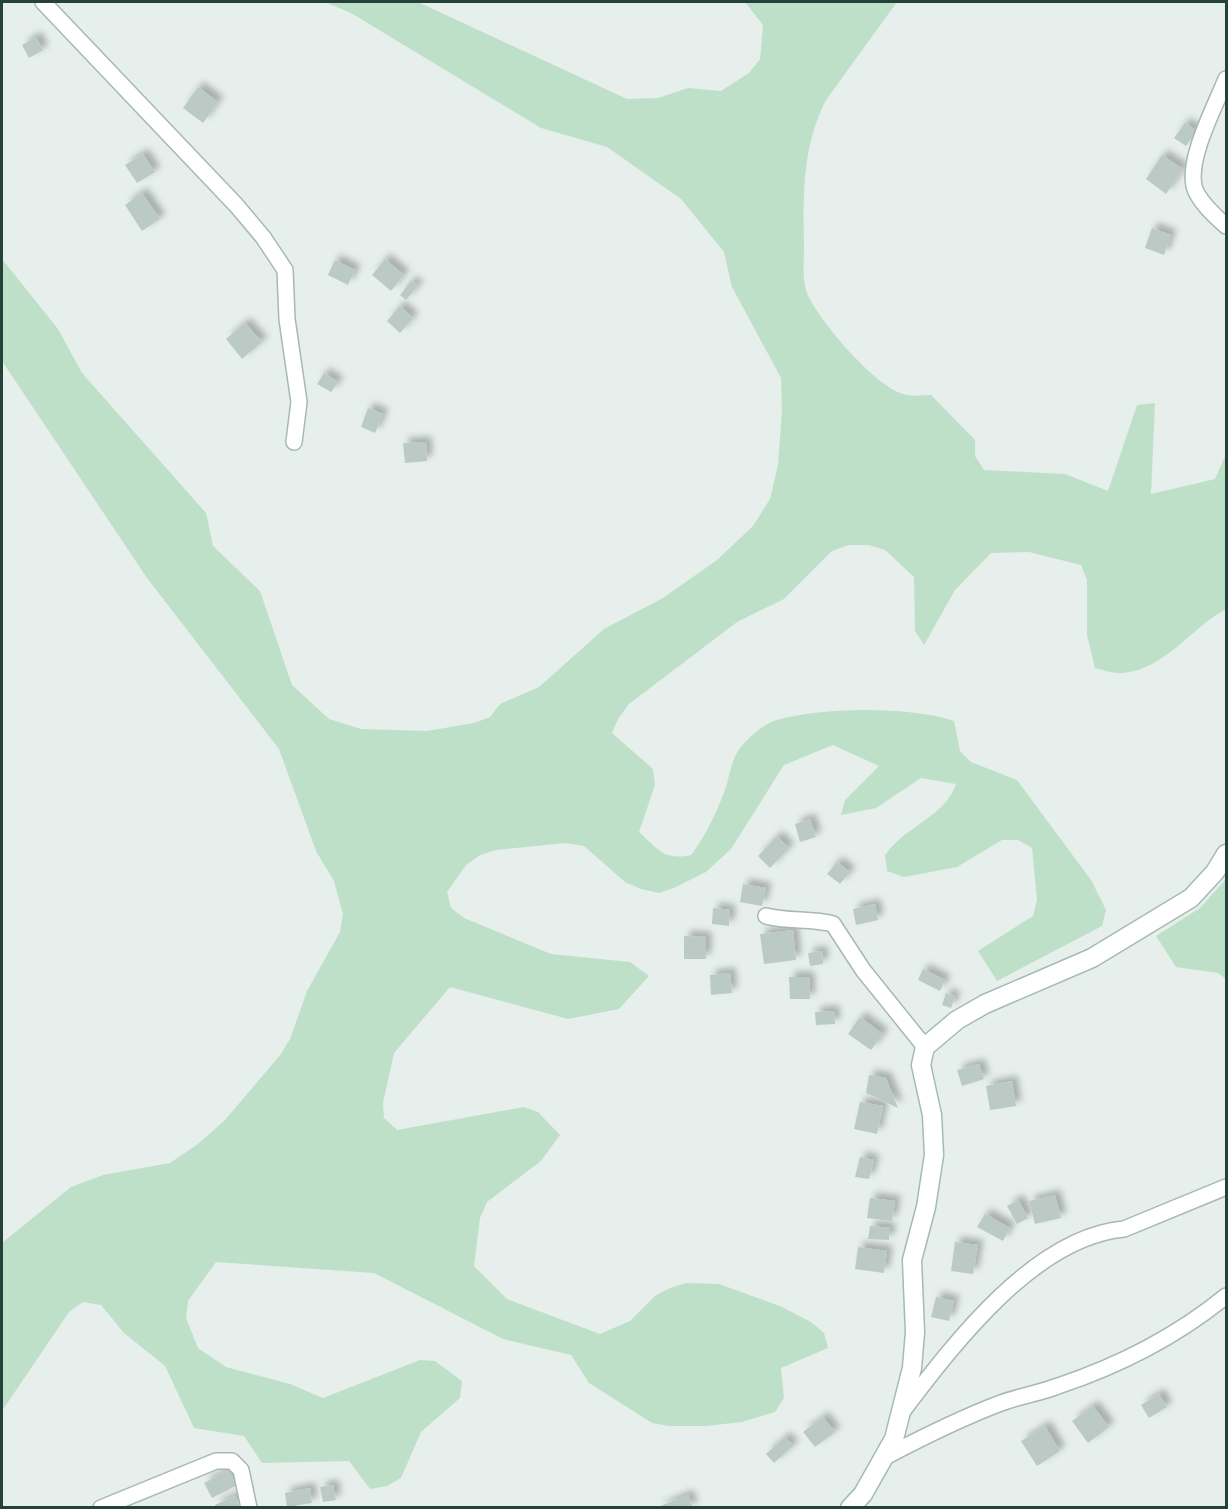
<svg xmlns="http://www.w3.org/2000/svg" width="1228" height="1509" font-family="'Nunito Sans',sans-serif">
<defs>
<filter id="shadow"><feDropShadow dx="5.5" dy="-5.5" stdDeviation="3" flood-color="#0004"/></filter>
</defs>
<rect width="100%" height="100%" fill="#e6efeb"/>
<path fill="#bfe0c8" d="M 325,2 L 418,2 L 627,99 L 658,98 L 688,88 L 721,91 L 749,73 L 760,59 L 763,25 L 745,2 L 897,2 L 826,100 C 802,147 803,196 804,247 C 804,262 802,279 807,293 C 818,320 875,386 903,394 C 911,397 922,395 931,395 L 975,440 L 975,456 L 984,470 L 1065,474 L 1108,491 L 1137,405 L 1155,403 L 1151,494 L 1215,479 L 1226,454 L 1226,609 C 1191,628 1165,669 1123,673 C 1114,674 1103,670 1095,668 L 1087,635 L 1087,580 L 1081,565 L 1029,552 L 991,553 L 955,590 L 924,645 L 915,631 L 914,577 L 885,550 L 868,545 L 849,545 L 832,551 L 784,599 L 737,622 L 629,704 L 618,719 L 612,733 L 653,769 L 655,785 L 639,832 C 658,849 664,861 691,855 C 706,835 716,814 725,790 C 729,778 731,762 738,751 C 746,739 763,724 777,720 C 822,707 910,706 954,721 L 960,751 L 971,762 L 1017,780 L 1091,880 L 1106,910 L 1102,926 L 997,981 L 978,951 L 1033,916 L 1037,900 L 1032,848 L 1018,840 L 1002,840 L 957,867 L 904,877 L 887,871 L 885,855 C 904,827 946,816 956,784 L 921,778 L 876,808 L 841,815 L 845,800 L 879,766 L 833,745 L 784,765 L 731,849 L 706,872 L 676,887 L 659,893 L 641,889 L 625,882 L 584,846 L 565,843 L 496,850 L 480,855 L 466,865 L 447,892 L 451,908 L 464,918 L 551,954 L 630,962 L 649,976 L 619,1009 L 568,1019 L 450,987 L 394,1053 L 383,1103 L 384,1118 L 397,1130 L 524,1107 L 538,1112 L 560,1135 L 541,1161 L 487,1202 L 480,1218 L 474,1266 L 507,1299 L 600,1334 L 630,1321 L 655,1296 L 670,1288 L 686,1283 L 719,1284 L 780,1306 L 811,1322 L 824,1333 L 828,1348 L 781,1368 L 784,1398 L 775,1412 L 742,1422 L 706,1426 L 669,1426 L 652,1423 L 589,1383 L 571,1355 L 503,1339 L 374,1273 L 216,1262 L 188,1301 L 186,1318 L 198,1348 L 226,1367 L 290,1384 L 323,1398 L 420,1360 L 435,1361 L 462,1381 L 460,1398 L 421,1432 L 401,1478 L 387,1486 L 370,1489 L 349,1461 L 262,1463 L 244,1436 L 194,1428 L 165,1366 L 124,1333 L 101,1305 L 83,1302 L 69,1312 L 2,1411 L 2,1243 L 71,1187 L 103,1175 L 170,1163 L 198,1144 L 225,1120 L 281,1054 L 290,1039 L 307,991 L 340,932 L 343,914 L 334,881 L 316,851 L 279,749 L 147,578 L 2,361 L 2,259 L 58,329 L 82,373 L 206,513 L 213,546 L 260,591 L 292,685 L 329,719 L 361,729 L 427,731 L 474,723 L 490,717 L 500,704 L 539,687 L 604,629 L 663,598 L 717,560 L 753,526 L 770,499 L 778,465 L 782,411 L 781,378 L 732,287 L 724,252 L 681,199 L 607,147 L 541,128 L 351,13 Z
M 1226,879 L 1226,979 L 1218,973 L 1176,967 L 1156,936 L 1200,908 Z"/>
<path fill="#bbcac4" filter="url(#shadow)" d="M 36,37 L 43,50 L 29,58 L 22,45 Z
M 198,87 L 218,102 L 203,123 L 183,108 Z
M 1185,123 L 1197,131 L 1186,146 L 1174,138 Z
M 143,154 L 155,172 L 137,183 L 125,165 Z
M 1162,155 L 1183,169 L 1166,194 L 1146,179 Z
M 142,193 L 160,219 L 142,231 L 125,205 Z
M 1152,228 L 1171,235 L 1164,255 L 1145,248 Z
M 385,259 L 404,275 L 391,291 L 372,275 Z
M 335,260 L 355,270 L 348,285 L 328,275 Z
M 411,281 L 418,286 L 406,300 L 400,295 Z
M 400,306 L 413,318 L 400,333 L 387,321 Z
M 245,323 L 262,342 L 242,359 L 226,339 Z
M 324,373 L 338,382 L 331,392 L 317,384 Z
M 368,408 L 383,414 L 375,433 L 361,427 Z
M 426,442 L 427,461 L 405,463 L 403,443 Z
M 810,819 L 816,837 L 800,842 L 795,824 Z
M 777,836 L 789,848 L 770,868 L 758,856 Z
M 837,862 L 850,872 L 840,884 L 827,874 Z
M 743,884 L 766,888 L 762,906 L 740,902 Z
M 875,904 L 878,920 L 856,925 L 853,909 Z
M 713,908 L 730,910 L 729,926 L 712,924 Z
M 793,930 L 796,960 L 764,964 L 760,934 Z
M 684,936 L 706,937 L 706,959 L 684,959 Z
M 822,951 L 823,964 L 810,966 L 808,953 Z
M 923,969 L 945,980 L 940,991 L 918,980 Z
M 730,973 L 732,993 L 711,995 L 710,975 Z
M 789,977 L 809,977 L 810,999 L 790,999 Z
M 946,993 L 955,997 L 951,1008 L 942,1005 Z
M 834,1011 L 835,1024 L 816,1025 L 815,1012 Z
M 860,1017 L 883,1034 L 871,1050 L 848,1034 Z
M 979,1064 L 984,1079 L 962,1086 L 957,1070 Z
M 869,1075 L 886,1078 L 898,1108 L 866,1093 Z
M 1012,1081 L 1016,1106 L 990,1110 L 986,1086 Z
M 860,1102 L 883,1106 L 877,1134 L 854,1129 Z
M 860,1157 L 874,1160 L 869,1179 L 855,1177 Z
M 1055,1195 L 1061,1218 L 1035,1224 L 1029,1201 Z
M 870,1198 L 895,1201 L 892,1221 L 867,1218 Z
M 1018,1200 L 1028,1218 L 1017,1224 L 1007,1206 Z
M 985,1214 L 1010,1228 L 1003,1241 L 977,1227 Z
M 870,1226 L 890,1228 L 889,1240 L 868,1239 Z
M 955,1242 L 978,1245 L 973,1274 L 951,1271 Z
M 858,1247 L 887,1251 L 884,1273 L 855,1269 Z
M 936,1297 L 954,1301 L 949,1321 L 931,1317 Z
M 1159,1394 L 1167,1407 L 1149,1418 L 1141,1405 Z
M 1093,1406 L 1109,1427 L 1088,1443 L 1072,1421 Z
M 823,1417 L 835,1432 L 815,1447 L 803,1432 Z
M 1045,1426 L 1060,1451 L 1037,1466 L 1021,1441 Z
M 785,1437 L 793,1446 L 774,1463 L 766,1454 Z
M 229,1470 L 237,1485 L 212,1498 L 204,1483 Z
M 333,1485 L 336,1500 L 323,1502 L 320,1487 Z
M 310,1488 L 312,1503 L 287,1507 L 285,1493 Z
M 688,1495 L 693,1508 L 658,1508 L 658,1507 Z
M 235,1496 L 240,1508 L 216,1508 L 215,1505 Z"/>
<g fill="none" stroke-linecap="round" stroke-linejoin="round">
<defs>
<path id="street" d="M 43,2 L 236,205 L 263,237 L 285,270 L 287,319 L 299,402 L 294,442
M 1226,79 C 1215,107 1188,156 1194,186 C 1197,200 1216,217 1226,226
M 766,916 C 789,922 811,918 833,924 L 863,970 L 925,1047
M 902,1412 C 953,1345 1034,1237 1124,1229 L 1226,1187
M 885,1457 C 923,1437 961,1418 1001,1403 C 1020,1396 1040,1393 1058,1386 C 1118,1366 1177,1336 1226,1296
M 101,1508 L 216,1461 L 232,1461 L 241,1470 L 249,1508"/>
<path id="secondary" d="M 850,1508 L 863,1494 L 894,1439 L 912,1368 L 915,1332 L 912,1260 L 926,1207 L 934,1155 L 932,1115 L 921,1065 L 925,1047 L 957,1020 L 985,1004 L 1092,958 L 1191,898 L 1215,872 L 1226,854"/>
</defs>
<use href="#street" stroke="#a8b8b2" stroke-width="18"/>
<use href="#secondary" stroke="#a4bbb3" stroke-width="21"/>
<use href="#street" stroke="#fff" stroke-width="15"/>
<use href="#secondary" stroke="#fff" stroke-width="18"/>
</g>
<rect width="1228" height="1509" fill="none" stroke="#24423a" stroke-width="6"/>
</svg>
